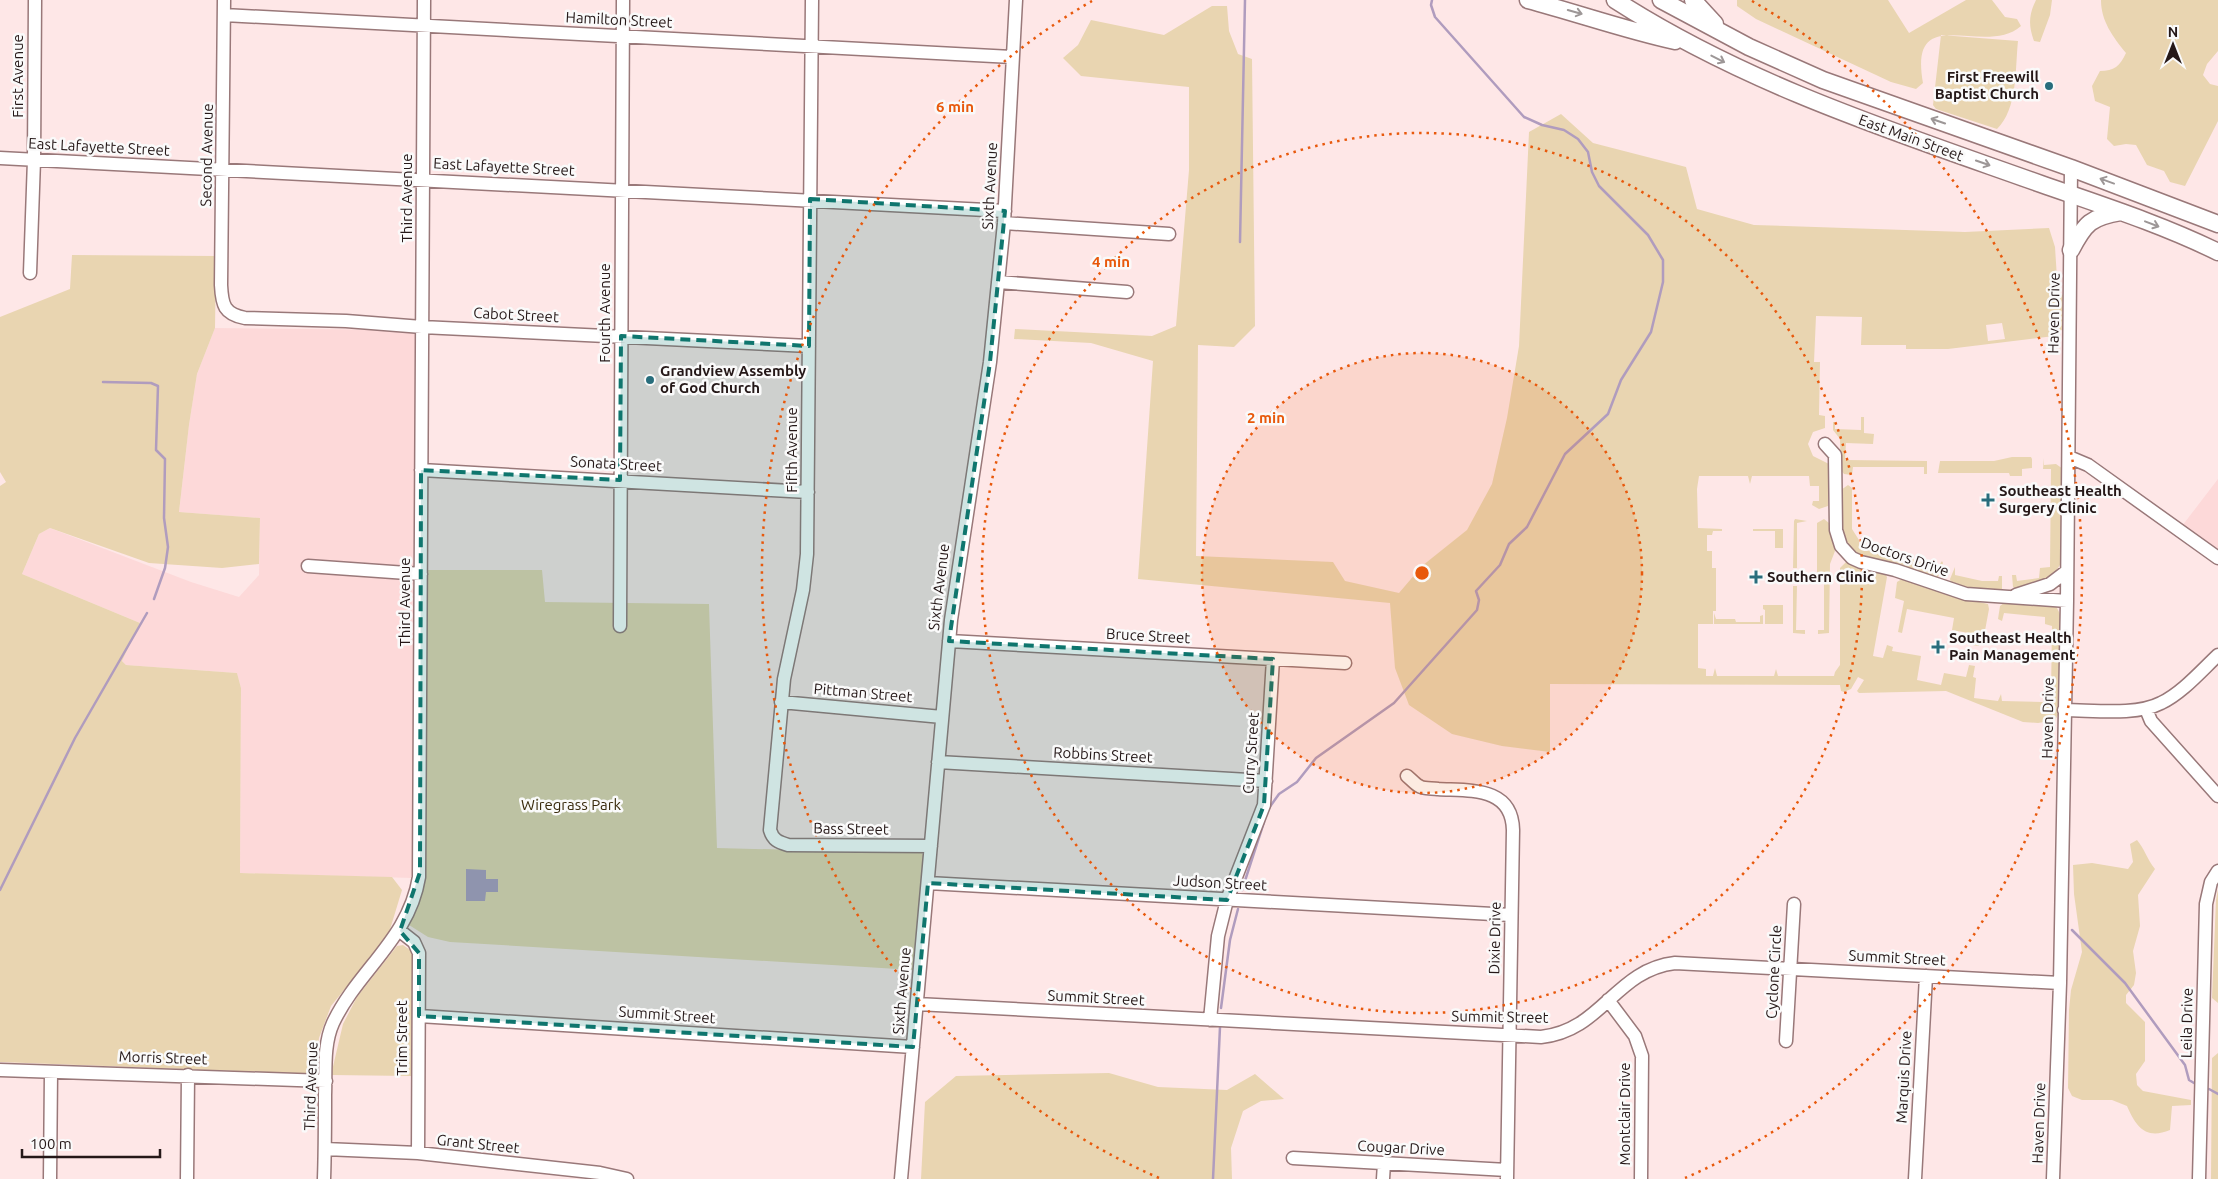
<svg xmlns="http://www.w3.org/2000/svg" width="2218" height="1179" font-family="Ubuntu,sans-serif">
<rect width="100%" height="100%" fill="#fee7e7"/>
<path fill="#fdd9d9" d="M 215,328 L 410,330 L 416,335 L 413,616 L 413,878 L 240,873 L 241,688 L 237,673 L 126,665 L 122,661 L 140,623 L 22,574 L 39,534 L 50,528 L 191,582 L 239,597 L 259,575 L 260,518 L 179,512 L 189,425 L 197,374 Z
M 2218,479 L 2218,552 L 2182,526 Z"/>
<path fill="#e9d5b1" fill-rule="evenodd" d="M 1737,0 L 1888,0 L 1909,33 L 1966,0 L 1992,0 L 2005,17 L 2017,19 L 2021,26 C 1985,58 1908,0 1923,83 L 1916,89 L 1891,82 L 1756,19 L 1737,6 Z
M 2036,0 L 2052,0 L 2050,15 L 2040,42 L 2034,41 C 2028,25 2029,14 2036,0 Z
M 2101,0 L 2218,0 L 2218,51 L 2207,64 L 2203,75 L 2210,84 L 2218,86 L 2218,121 L 2185,186 L 2170,182 L 2164,171 L 2147,165 L 2136,145 L 2126,144 L 2114,146 L 2107,139 L 2110,107 L 2095,101 L 2092,86 L 2100,71 C 2114,71 2120,66 2126,53 C 2113,37 2101,21 2101,0 Z
M 1212,6 L 1227,6 L 1229,31 L 1238,54 L 1252,59 L 1255,326 L 1234,347 L 1198,345 L 1196,556 L 1333,562 L 1345,581 L 1399,593 L 1422,566 L 1467,530 L 1492,484 L 1507,418 L 1519,346 L 1529,132 L 1561,114 L 1593,143 L 1686,167 L 1697,209 L 1754,225 L 1965,232 L 2049,228 L 2055,247 L 2058,294 L 2064,295 L 2063,329 L 2054,336 L 1948,349 L 1906,349 L 1906,345 L 1861,345 L 1862,317 L 1816,316 L 1814,362 L 1820,362 L 1819,415 L 1825,416 L 1825,428 L 1813,432 L 1808,444 L 1813,456 L 1829,464 L 1828,506 L 1819,509 L 1812,505 L 1813,501 L 1819,501 L 1819,486 L 1810,486 L 1809,476 L 1752,476 L 1750,484 L 1748,476 L 1699,476 L 1697,489 L 1698,528 L 1722,529 L 1722,531 L 1713,531 L 1712,535 L 1707,535 L 1707,551 L 1712,551 L 1712,568 L 1716,568 L 1716,611 L 1713,611 L 1713,624 L 1698,624 L 1698,668 L 1706,669 L 1706,676 L 1713,676 L 1715,668 L 1717,676 L 1774,676 L 1776,669 L 1778,676 L 1834,676 L 1835,672 L 1840,665 L 1840,568 L 1846,562 L 1867,570 L 1885,574 L 1887,577 L 1873,656 L 1883,658 L 1887,645 L 1893,647 L 1892,651 L 1921,656 L 1917,680 L 1941,685 L 1944,673 L 1966,677 L 1969,665 L 1975,666 L 1973,677 L 1976,678 L 1974,698 L 1998,701 L 2001,694 L 2002,701 L 2043,702 L 2044,694 L 2051,694 L 2052,626 L 2045,624 L 2045,617 L 2004,613 L 2002,621 L 1998,619 L 2000,606 L 2004,603 L 2056,606 L 2060,614 L 2058,715 L 2055,720 L 2038,723 L 2023,722 L 1946,691 L 1859,693 L 1857,691 L 1864,680 L 1858,677 L 1851,689 L 1844,692 L 1841,691 L 1840,685 L 1550,684 L 1550,752 L 1502,746 L 1452,734 L 1409,705 L 1395,668 L 1390,603 L 1138,579 L 1153,361 L 1091,343 L 1014,339 L 1015,329 L 1152,336 L 1176,326 L 1189,170 L 1189,87 L 1081,76 L 1063,58 L 1078,45 L 1091,20 L 1164,35 ZM 2002,323 L 2005,339 L 1988,341 L 1986,325 Z
M 1941,35 L 2018,41 C 2015,68 2018,109 1997,129 L 1936,109 L 1933,105 Z
M 72,255 L 216,256 L 215,328 L 197,374 L 189,425 L 179,512 L 260,518 L 259,564 L 222,568 L 149,563 L 50,528 L 39,534 L 22,574 L 140,623 L 122,661 L 126,665 L 237,673 L 241,688 L 240,873 L 392,877 L 402,890 L 388,936 L 331,1006 L 319,1038 L 315,1074 L 0,1062 L 0,486 L 6,482 L 0,472 L 0,317 L 70,289 Z
M 1861,417 L 1864,417 L 1864,433 L 1874,434 L 1873,444 L 1846,443 L 1845,460 L 1927,461 L 1927,474 L 1924,474 L 1924,467 L 1853,467 L 1852,475 L 1844,474 L 1841,470 L 1840,439 L 1833,430 L 1833,422 L 1835,422 L 1835,429 L 1861,430 Z
M 2012,457 L 2031,457 L 2032,459 L 2032,468 L 2022,469 L 2022,476 L 2010,476 L 2009,473 L 1938,473 L 1940,461 L 1994,461 Z
M 2044,458 L 2044,465 L 2056,464 L 2063,469 L 2060,565 L 2051,578 L 2017,590 L 2013,587 L 2012,575 L 2016,575 L 2017,581 L 2039,578 L 2040,568 L 2050,567 L 2051,469 L 2043,469 Z
M 1848,485 L 1852,488 L 1852,529 L 1859,540 L 1859,546 L 1898,554 L 1937,568 L 1942,561 L 1943,563 L 1938,577 L 1935,578 L 1899,565 L 1868,558 L 1855,552 L 1844,538 L 1841,524 L 1841,490 Z
M 1795,519 L 1807,521 L 1797,523 L 1797,568 L 1793,568 L 1794,521 Z
M 1824,519 L 1829,523 L 1835,551 L 1830,564 L 1829,633 L 1818,634 L 1818,630 L 1824,630 L 1824,581 L 1817,580 L 1817,523 Z
M 1753,529 L 1783,529 L 1783,548 L 1775,548 L 1775,531 L 1753,531 Z
M 1955,567 L 1955,575 L 1982,581 L 1998,581 L 1999,576 L 2002,576 L 2002,590 L 1967,588 L 1951,584 L 1950,579 Z
M 427,570 L 542,570 L 545,602 L 709,604 L 717,848 L 922,853 L 924,857 L 914,970 L 450,942 L 428,937 L 409,925 L 424,885 L 425,873 Z
M 1902,579 L 1944,594 L 1988,604 L 1989,609 L 1984,636 L 1981,635 L 1979,646 L 1972,645 L 1974,634 L 1952,630 L 1954,618 L 1907,609 L 1902,633 L 1898,632 L 1904,601 L 1895,598 L 1897,582 Z
M 1793,586 L 1797,586 L 1796,630 L 1805,630 L 1805,634 L 1793,633 Z
M 1763,605 L 1783,605 L 1783,624 L 1765,624 L 1765,610 L 1763,609 Z
M 1714,613 L 1716,619 L 1735,619 L 1736,622 L 1760,622 L 1760,616 L 1763,615 L 1763,613 L 1763,624 L 1714,624 Z
M 2137,840 C 2144,848 2147,859 2155,869 L 2138,895 L 2140,926 L 2133,951 L 2136,973 L 2134,985 L 2126,995 L 2126,1003 L 2145,1022 L 2145,1061 L 2136,1074 L 2137,1085 L 2143,1091 L 2191,1100 L 2191,1105 L 2172,1106 L 2170,1130 C 2146,1140 2136,1127 2127,1106 L 2112,1100 L 2082,1100 L 2072,1096 L 2068,1088 L 2069,1010 L 2071,990 L 2082,952 L 2074,894 L 2073,865 L 2092,863 L 2128,869 L 2133,862 L 2130,844 Z
M 2218,889 L 2218,1003 L 2212,998 L 2216,900 Z
M 403,945 L 413,952 L 411,1076 L 331,1075 L 343,1024 L 357,997 L 397,946 Z
M 2218,1053 L 2218,1179 L 2211,1179 L 2212,1058 Z
M 1109,1073 L 1158,1087 L 1227,1090 L 1255,1074 L 1284,1099 L 1261,1101 L 1243,1111 L 1231,1148 L 1232,1179 L 921,1179 L 925,1102 L 956,1076 Z"/>
<path fill="#b09cbe" d="M 466,869 L 486,870 L 486,879 L 498,879 L 498,892 L 486,892 L 485,901 L 466,901 Z"/>
<g fill="none" stroke-linecap="round" stroke-linejoin="round">
<path stroke="#b09cbe" stroke-width="2.5" d="M 1240,242 L 1245,0
M 103,382 L 151,383 L 158,386 L 156,450 L 165,459 L 164,518 L 168,547 L 165,568 L 154,599
M 1269,808 L 1279,794 L 1297,782 L 1316,758 L 1394,703 L 1477,610 L 1479,600 L 1476,591 L 1500,565 L 1509,544 L 1527,527 L 1565,454 L 1608,414 L 1621,380 L 1651,332 L 1663,282 L 1663,260 L 1648,235 L 1599,186 L 1592,172 L 1588,152 L 1578,139 L 1564,130 L 1542,125 L 1524,117 L 1435,17 L 1431,5 L 1432,0
M 0,890 L 75,738 L 147,613
M 1242,890 L 1264,822
M 2072,930 L 2125,983 L 2185,1065 L 2189,1080 L 2194,1083
M 1221,1008 L 1230,940 L 1238,909
M 2209,1089 L 2218,1094
M 1213,1179 L 1220,1027"/>
<defs>
<path id="minor" d="M 224,0 L 221,285 C 222,305 224,314 245,318 L 346,321 L 422,327 L 809,346
M 812,0 L 807,554 L 803,590 L 784,679 L 770,830 C 773,840 778,842 788,845 L 931,846
M 224,15 L 1012,57
M 0,158 L 1005,211
M 1004,223 L 1169,234
M 30,273 L 34,160 L 35,0
M 998,282 L 1127,292
M 1825,444 L 1835,455 L 1836,530 L 1841,546 L 1852,558 L 1861,562 L 1895,570 L 1966,594 L 2067,601
M 2069,457 L 2088,465 L 2218,558
M 421,470 L 808,492
M 308,566 L 421,574
M 2016,595 L 2050,584 L 2067,571
M 620,626 L 623,0
M 949,641 L 1345,663
M 781,702 L 942,717
M 2146,709 L 2151,721 L 2218,796
M 2064,710 C 2093,710 2136,716 2161,703 C 2182,693 2201,671 2218,655
M 938,762 L 1266,781
M 1407,776 C 1411,779 1415,784 1419,786 C 1423,789 1432,788 1438,789 C 1469,791 1512,786 1513,830 L 1507,1179
M 928,883 L 1511,915
M 400,931 L 414,942 L 419,953 L 418,1153
M 1608,1000 L 1635,1036 L 1642,1056 L 1641,1179
M 917,1004 L 1541,1037 C 1602,1031 1615,970 1675,963 L 2060,983
M 419,1016 L 913,1047
M 1210,1020 L 1218,936 L 1227,900 L 1264,805 L 1273,659
M 1786,1041 L 1794,904
M 0,1070 L 326,1081
M 325,1149 L 418,1153 L 600,1173 L 627,1179
M 1293,1158 L 1507,1170
M 50,1179 L 51,1072
M 187,1179 L 188,1075
M 324,1179 C 325,1151 325,1123 325,1095 C 326,1072 323,1045 333,1023 C 358,970 409,939 419,877 L 424,0
M 901,1179 L 951,620 L 990,362 L 1004,223 L 1016,0
M 1383,1179 L 1384,1163
M 1915,1179 L 1926,976
M 2053,1179 L 2060,983 L 2067,601 L 2071,168
M 2199,1179 L 2206,904 L 2211,882 L 2218,871"/>
<path id="major" d="M 1528,0 C 1577,13 1625,30 1675,41
M 1615,0 C 1747,85 1895,132 2041,184 C 2101,205 2161,224 2218,252
M 1661,0 L 1749,47 L 1823,80 L 2071,168 L 2218,224
M 1693,0 L 1715,24
M 2071,250 C 2085,223 2091,217 2121,212"/>
</defs>
<use href="#minor" stroke="#997879" stroke-width="15"/>
<use href="#major" stroke="#997879" stroke-width="19"/>
<use href="#minor" stroke="#fff" stroke-width="12"/>
<use href="#major" stroke="#fff" stroke-width="16"/>
</g>
<defs><path id="oneway-shaft" d="M-6 0H5M1.5-3L5.5 0L1.5 3" fill="none" stroke-width="1.6" stroke-linecap="round" stroke-linejoin="round" transform="scale(1.25)"/></defs>
<g stroke="#9d9797">
<use href="#oneway-shaft" transform="translate(1575 12) rotate(16)"/>
<use href="#oneway-shaft" transform="translate(1718 59) rotate(27)"/>
<use href="#oneway-shaft" transform="translate(1938 121) rotate(-161)"/>
<use href="#oneway-shaft" transform="translate(1983 163) rotate(19)"/>
<use href="#oneway-shaft" transform="translate(2107 181) rotate(-160)"/>
<use href="#oneway-shaft" transform="translate(2152 224) rotate(21)"/>
</g>
<path fill="#0f766e" fill-opacity="0.2" stroke="#0f766e" stroke-width="4" stroke-dasharray="10 6" stroke-linejoin="round" d="M 810,199 L 1005,211 L 990,362 L 949,641 L 1273,659 L 1264,805 L 1227,900 L 928,883 L 913,1047 L 419,1016 L 419,953 L 400,931 L 420,872 L 421,470 L 620,480 L 621,336 L 809,346 Z"/>
<circle cx="1422" cy="573" r="220" fill="#e8590c" fill-opacity=".12"/>
<g fill="none" stroke="#e8590c" stroke-width="2.5" stroke-dasharray="2.5 5">
<circle cx="1422" cy="573" r="220"/>
<circle cx="1422" cy="573" r="440"/>
<path d="M1159 1178A660 660 0 0 1 1092 1M1752 1A660 660 0 0 1 1685 1178"/>
</g>
<g fill="#286d7c" stroke="#fafafa" stroke-width="2">
<circle cx="2049" cy="86" r="5"/>
<circle cx="650" cy="380" r="5"/>
<path d="M1985.5 492.5h5v5h5v5h-5v5h-5v-5h-5v-5h5z"/>
<path d="M1753.5 569.5h5v5h5v5h-5v5h-5v-5h-5v-5h5z"/>
<path d="M1935.5 639.5h5v5h5v5h-5v5h-5v-5h-5v-5h5z"/>
</g>
<g text-anchor="middle" stroke-width="5" stroke-linejoin="round" paint-order="stroke">
<g font-size="15" fill="#251818" stroke="#fafafa">
<text transform="translate(619 20) rotate(3)" y="5">Hamilton Street</text>
<text transform="translate(18 76) rotate(-90)" y="5">First Avenue</text>
<text transform="translate(1911 138) rotate(20)" y="5">East Main Street</text>
<text transform="translate(99 147) rotate(3)" y="5">East Lafayette Street</text>
<text transform="translate(207 155) rotate(-89)" y="5">Second Avenue</text>
<text transform="translate(504 167) rotate(3)" y="5">East Lafayette Street</text>
<text transform="translate(990 186) rotate(-87)" y="5">Sixth Avenue</text>
<text transform="translate(407 198) rotate(-90)" y="5">Third Avenue</text>
<text transform="translate(605 313) rotate(-90)" y="5">Fourth Avenue</text>
<text transform="translate(2054 313) rotate(-89)" y="5">Haven Drive</text>
<text transform="translate(516 315) rotate(3)" y="5">Cabot Street</text>
<text transform="translate(792 450) rotate(-90)" y="5">Fifth Avenue</text>
<text transform="translate(616 464) rotate(3)" y="5">Sonata Street</text>
<text transform="translate(1905 557) rotate(19)" y="5">Doctors Drive</text>
<text transform="translate(939 587) rotate(-83)" y="5">Sixth Avenue</text>
<text transform="translate(405 602) rotate(-90)" y="5">Third Avenue</text>
<text transform="translate(1148 636) rotate(3)" y="5">Bruce Street</text>
<text transform="translate(863 693) rotate(5)" y="5">Pittman Street</text>
<text transform="translate(2048 718) rotate(-89)" y="5">Haven Drive</text>
<text transform="translate(1251 753) rotate(-86)" y="5">Curry Street</text>
<text transform="translate(1103 755) rotate(3)" y="5">Robbins Street</text>
<text transform="translate(851 829) rotate(1)" y="5">Bass Street</text>
<text transform="translate(1220 883) rotate(3)" y="5">Judson Street</text>
<text transform="translate(1495 938) rotate(-89)" y="5">Dixie Drive</text>
<text transform="translate(1897 958) rotate(3)" y="5">Summit Street</text>
<text transform="translate(1774 972) rotate(-87)" y="5">Cyclone Circle</text>
<text transform="translate(902 991) rotate(-85)" y="5">Sixth Avenue</text>
<text transform="translate(1096 998) rotate(3)" y="5">Summit Street</text>
<text transform="translate(667 1015) rotate(4)" y="5">Summit Street</text>
<text transform="translate(1500 1017) rotate(1)" y="5">Summit Street</text>
<text transform="translate(2187 1023) rotate(-89)" y="5">Leila Drive</text>
<text transform="translate(402 1038) rotate(-90)" y="5">Trim Street</text>
<text transform="translate(163 1058) rotate(2)" y="5">Morris Street</text>
<text transform="translate(1904 1077) rotate(-87)" y="5">Marquis Drive</text>
<text transform="translate(311 1086) rotate(-88)" y="5">Third Avenue</text>
<text transform="translate(1625 1114) rotate(-90)" y="5">Montclair Drive</text>
<text transform="translate(2039 1123) rotate(-88)" y="5">Haven Drive</text>
<text transform="translate(478 1144) rotate(6)" y="5">Grant Street</text>
<text transform="translate(1401 1148) rotate(3)" y="5">Cougar Drive</text>
</g>
<g font-size="15" font-weight="bold" fill="#251818" stroke="#fafafa" text-anchor="start">
<text x="2039" y="82" text-anchor="end">First Freewill<tspan x="2039" dy="17">Baptist Church</tspan></text>
<text x="660" y="376">Grandview Assembly<tspan x="660" dy="17">of God Church</tspan></text>
<text x="1999" y="496">Southeast Health<tspan x="1999" dy="17">Surgery Clinic</tspan></text>
<text x="1767" y="582">Southern Clinic</text>
<text x="1949" y="643">Southeast Health<tspan x="1949" dy="17">Pain Management</tspan></text>
</g>
<g font-size="15" fill="#392a0c" stroke="#fafafa">
<text x="571" y="810">Wiregrass Park</text>
</g>
</g>
<circle cx="1422" cy="573" r="8" fill="#e8590c" stroke="#fafafa" stroke-width="2.5"/>
<g font-size="15" text-anchor="middle" font-weight="bold" fill="#e8590c" stroke="#fafafa" stroke-width="5" stroke-linejoin="round" paint-order="stroke">
<text x="955" y="112">6 min</text>
<text x="1111" y="267">4 min</text>
<text x="1266" y="423">2 min</text>
</g>
<g transform="translate(2173 45)" stroke="#fafafa" stroke-width="4" paint-order="stroke">
<path d="M0-4L9 19L0 12L-9 19Z" fill="#251818"/>
<text y="-8" font-size="14" font-weight="bold" text-anchor="middle" fill="#251818">N</text>
</g>
<path d="M22 1149v8h138v-8" fill="none" stroke="#251818" stroke-width="2.5"/>
<text x="30" y="1149" font-size="15" fill="#251818" stroke="#fafafa" stroke-width="4" paint-order="stroke">100 m</text>
</svg>
